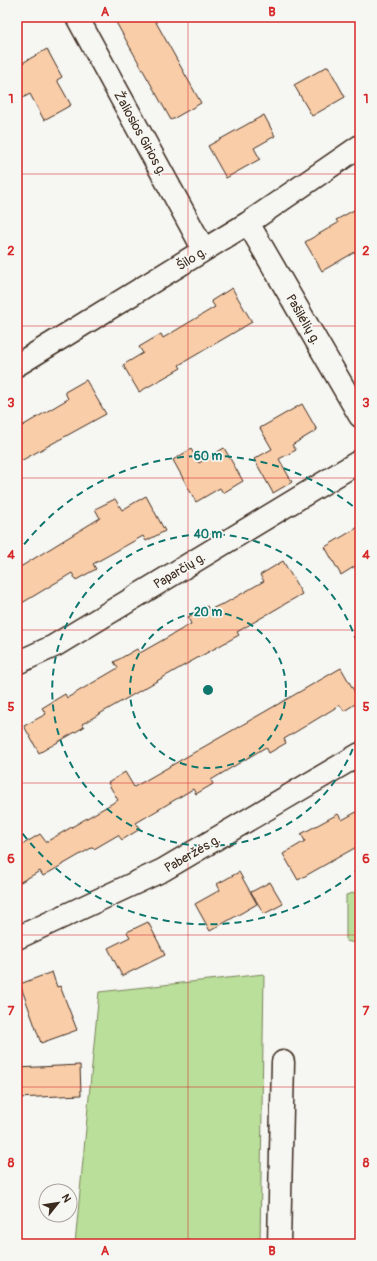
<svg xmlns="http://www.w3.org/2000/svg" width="377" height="1261" font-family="Pangolin,sans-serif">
<rect width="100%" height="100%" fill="#f6f6f2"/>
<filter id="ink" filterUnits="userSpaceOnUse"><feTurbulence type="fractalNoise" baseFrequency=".025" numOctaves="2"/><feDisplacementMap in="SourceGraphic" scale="8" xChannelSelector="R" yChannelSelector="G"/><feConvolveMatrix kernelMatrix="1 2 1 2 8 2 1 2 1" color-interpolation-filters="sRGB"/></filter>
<g filter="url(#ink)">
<path fill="#badf9a" stroke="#7a845c" d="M 360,891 L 360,944 L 346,941 L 346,895 Z
M 264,974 L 260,1244 L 75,1244 L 99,992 Z"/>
<path fill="#facda9" stroke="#3b2a1e" d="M 113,17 L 153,17 L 201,103 L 171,120 Z
M 47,49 L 62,77 L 57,80 L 71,105 L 44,120 L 30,94 L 17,101 L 17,66 Z
M 328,66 L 345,97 L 312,116 L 294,85 Z
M 264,115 L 275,136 L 254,148 L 260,159 L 226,178 L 208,146 Z
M 354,210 L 355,213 L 360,210 L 360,261 L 355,252 L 322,271 L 305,242 L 338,223 L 336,220 Z
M 232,288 L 252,322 L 179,365 L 181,368 L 139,392 L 123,365 L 143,353 L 139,347 L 161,334 L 163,338 L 215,307 L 211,301 Z
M 86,380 L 106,414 L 17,463 L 17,429 L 68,399 L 65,392 Z
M 302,404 L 317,430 L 292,445 L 296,450 L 279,459 L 292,482 L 273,493 L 254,459 L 272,449 L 260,428 Z
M 224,448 L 243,481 L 223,493 L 220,488 L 196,502 L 173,460 L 191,449 L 199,463 Z
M 146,496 L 165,531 L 146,541 L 143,536 L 93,564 L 96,569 L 76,580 L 72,573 L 17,606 L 17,569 L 100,518 L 95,509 L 115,499 L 122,510 Z
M 360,526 L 360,563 L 341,575 L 325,547 Z
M 283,561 L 302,594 L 237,632 L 239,635 L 183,666 L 82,724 L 84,727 L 39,753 L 24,726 L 46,714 L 42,708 L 65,694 L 67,698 L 118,668 L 114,662 L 137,649 L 140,653 L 191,624 L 188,617 L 207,606 L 209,610 L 222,604 L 222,605 L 264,581 L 260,575 Z
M 341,668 L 360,701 L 344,711 L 340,705 L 284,739 L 286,743 L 269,753 L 266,747 L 211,780 L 213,784 L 196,794 L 193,789 L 136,823 L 140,829 L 122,840 L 118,835 L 94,849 L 93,847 L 43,876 L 40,871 L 17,884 L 17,848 L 40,834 L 46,842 L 118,800 L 108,783 L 125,772 L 134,787 Z
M 360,810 L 360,845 L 298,880 L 283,854 L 305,841 L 301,834 L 338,814 L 342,820 Z
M 239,872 L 257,904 L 210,931 L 195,904 L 220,890 L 217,884 Z
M 270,882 L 283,904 L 264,914 L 251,892 Z
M 148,922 L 165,955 L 122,976 L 108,948 L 130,937 L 127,932 Z
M 52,972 L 57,987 L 60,986 L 77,1030 L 41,1043 L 20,984 Z
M 80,1065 L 81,1095 L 17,1098 L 17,1068 Z"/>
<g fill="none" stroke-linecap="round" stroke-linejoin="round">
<defs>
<path id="minor" d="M 77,17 L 204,250
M 248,223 L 360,416
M 17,365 L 248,223 L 360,146
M 17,663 L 54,646 L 360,461
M 17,938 L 163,870 L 360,754
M 279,1244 L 283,1062"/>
</defs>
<use href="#minor" stroke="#3b2a1e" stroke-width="25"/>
<use href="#minor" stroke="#f6f6f2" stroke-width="22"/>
</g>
</g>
<path fill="none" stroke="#d62828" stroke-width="1" stroke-opacity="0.55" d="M 188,17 L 188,1244M 17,174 L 360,174M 17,326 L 360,326M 17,478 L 360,478M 17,630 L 360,630M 17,783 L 360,783M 17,935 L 360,935M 17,1087 L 360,1087"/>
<g fill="none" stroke="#0f766e" stroke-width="2" stroke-dasharray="7 5">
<circle cx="208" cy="690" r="78"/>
<path d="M360 726A156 156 0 1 1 360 654"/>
<path d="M360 868A234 234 0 0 1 17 826M17 554A234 234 0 0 1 360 512"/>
</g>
<g text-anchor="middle" stroke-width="3.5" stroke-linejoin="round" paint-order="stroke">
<g font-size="13" fill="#3b2a1e" stroke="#f6f6f2">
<text transform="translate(141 133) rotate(61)" y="5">Žaliosios Girios g.</text>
<text transform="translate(191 258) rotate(-32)" y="5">Šilo g.</text>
<text transform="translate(304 319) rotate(60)" y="5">Pašilėlių g.</text>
<text transform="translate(179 570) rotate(-31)" y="5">Paparčių g.</text>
<text transform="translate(192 853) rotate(-30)" y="5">Paberžės g.</text>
</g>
</g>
<circle cx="208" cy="690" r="6" fill="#0f766e" stroke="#f6f6f2" stroke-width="2"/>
<g font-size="12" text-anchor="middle" font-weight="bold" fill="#0f766e" stroke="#f6f6f2" stroke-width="3.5" stroke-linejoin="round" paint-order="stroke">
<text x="208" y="460">60 m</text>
<text x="208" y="538">40 m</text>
<text x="208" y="616">20 m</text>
</g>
<rect width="377" height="1261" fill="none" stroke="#f6f6f2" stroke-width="44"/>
<g transform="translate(58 1203) rotate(60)"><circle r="19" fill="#f6f6f2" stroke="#aba49d"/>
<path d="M0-3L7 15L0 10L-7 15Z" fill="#3b2a1e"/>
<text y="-6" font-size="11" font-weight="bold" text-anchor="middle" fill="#3b2a1e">N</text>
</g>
<rect x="22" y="22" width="333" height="1217" fill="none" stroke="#d62828" stroke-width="1.5"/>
<g font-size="13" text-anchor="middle" font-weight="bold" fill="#d62828">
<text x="105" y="16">A</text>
<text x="272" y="16">B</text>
<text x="11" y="103">1</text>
<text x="366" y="103">1</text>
<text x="11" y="255">2</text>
<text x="366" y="255">2</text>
<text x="11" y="407">3</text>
<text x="366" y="407">3</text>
<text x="11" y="559">4</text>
<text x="366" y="559">4</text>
<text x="11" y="711">5</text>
<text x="366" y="711">5</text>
<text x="11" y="863">6</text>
<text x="366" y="863">6</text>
<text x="11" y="1015">7</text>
<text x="366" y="1015">7</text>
<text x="11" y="1167">8</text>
<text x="366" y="1167">8</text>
<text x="105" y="1255">A</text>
<text x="272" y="1255">B</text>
</g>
</svg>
